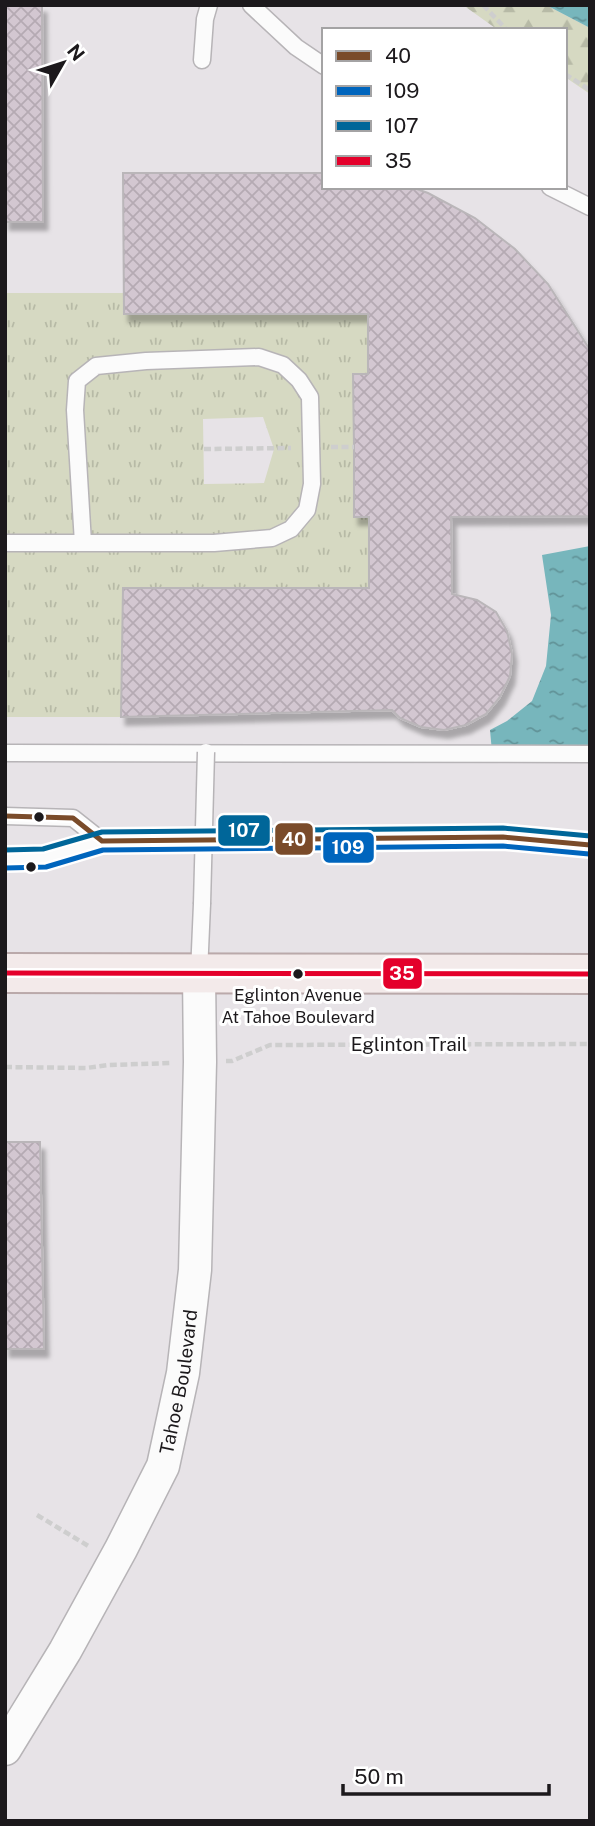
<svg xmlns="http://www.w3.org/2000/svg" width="595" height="1826" font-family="'Public Sans',sans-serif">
<defs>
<pattern id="grass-tufts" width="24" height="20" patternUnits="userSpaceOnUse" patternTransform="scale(1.75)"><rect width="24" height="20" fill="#d6d9c2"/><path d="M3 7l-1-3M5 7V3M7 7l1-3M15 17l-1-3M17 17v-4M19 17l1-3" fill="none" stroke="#b7baa6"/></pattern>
<pattern id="forest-firs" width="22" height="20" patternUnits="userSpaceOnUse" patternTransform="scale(1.75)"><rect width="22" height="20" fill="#d6d9c2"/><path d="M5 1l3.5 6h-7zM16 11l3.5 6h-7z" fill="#b7baa6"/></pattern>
<pattern id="water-ripples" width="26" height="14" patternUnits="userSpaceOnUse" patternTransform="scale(1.75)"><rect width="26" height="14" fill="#77b6bc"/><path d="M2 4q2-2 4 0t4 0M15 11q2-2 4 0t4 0" fill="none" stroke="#619398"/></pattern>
<pattern id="building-cross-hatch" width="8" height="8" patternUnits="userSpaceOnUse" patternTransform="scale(1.75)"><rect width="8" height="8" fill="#d3c7d1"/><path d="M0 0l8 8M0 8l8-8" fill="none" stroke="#b5aab3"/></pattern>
<filter id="shadow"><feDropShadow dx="4.5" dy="8" stdDeviation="2" flood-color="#0004"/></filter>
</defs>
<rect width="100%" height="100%" fill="#e7e3e7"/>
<path fill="url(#grass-tufts)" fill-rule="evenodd" d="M 5,293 L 123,293 L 124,314 L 368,314 L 368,374 L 353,375 L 354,517 L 369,517 L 369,587 L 124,588 L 121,717 L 5,717 ZM 263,417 L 274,449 L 264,483 L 204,484 L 203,419 Z"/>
<path fill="url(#forest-firs)" d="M 463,5 L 546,5 L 590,28 L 590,94 L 565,77 L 565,30 L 498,30 Z"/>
<path fill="url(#water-ripples)" d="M 546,5 L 590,5 L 590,28 Z
M 590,546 L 590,759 L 493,763 L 490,730 L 507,721 L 532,701 L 546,666 L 551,615 L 542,555 Z"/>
<path fill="url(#building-cross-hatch)" stroke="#bab6b9" stroke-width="2" filter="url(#shadow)" d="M 5,5 L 42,5 L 43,222 L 5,222 Z
M 123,173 L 324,173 L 324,187 L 411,187 L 428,193 L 475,218 L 515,249 L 548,284 L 590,350 L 590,516 L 451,517 L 452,594 L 477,600 L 496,612 L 507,631 L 512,654 L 510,676 L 500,697 L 486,714 L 466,725 L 444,730 L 421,727 L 400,718 L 392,710 L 121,717 L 123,588 L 369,588 L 369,517 L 354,517 L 354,447 L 353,374 L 368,374 L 368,314 L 124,314 Z
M 5,1142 L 40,1142 L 44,1349 L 5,1349 Z"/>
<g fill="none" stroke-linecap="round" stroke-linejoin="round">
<defs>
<path id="service" d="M 251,5 L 296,47 L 324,66
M 202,60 L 205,19 L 209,5
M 550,187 L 590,207
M 5,543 L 214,543 L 272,538 L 291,529 L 307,510 L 312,484 L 310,397 L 299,380 L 283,365 L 259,357 L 146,361 L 96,366 L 77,381 L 75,410 L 83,543
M 5,753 L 590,754
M 5,816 L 73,818 L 102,841
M 5,859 L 44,858 L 102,841 L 503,837 L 590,845
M 199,973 L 202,904"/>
<g id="minor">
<path id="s1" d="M 5,1749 L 65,1651 L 121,1549 L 163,1466 L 183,1373 L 195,1270 L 200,1062 L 199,973"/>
</g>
<path id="primary" d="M 5,973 L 590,974"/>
</defs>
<use href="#service" stroke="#b7b4b7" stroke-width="19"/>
<use href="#minor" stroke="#b7b4b7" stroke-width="35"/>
<use href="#primary" stroke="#baa9aa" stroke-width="42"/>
<path stroke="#cecece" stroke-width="4.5" stroke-dasharray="7 3.5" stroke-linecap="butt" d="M 483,5 L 507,30
M 565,74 L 590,90
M 331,447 L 354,447
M 204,449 L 291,448
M 226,1061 L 232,1061 L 270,1045 L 590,1044
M 5,1067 L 86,1068 L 109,1065 L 172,1063
M 37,1515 L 90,1547"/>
<use href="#service" stroke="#fbfbfb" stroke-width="16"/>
<use href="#minor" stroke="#fbfbfb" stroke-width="32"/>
<use href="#primary" stroke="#f3eaea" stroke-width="38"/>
<defs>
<path id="service-bridge" d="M 202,904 L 206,752"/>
</defs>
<use href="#service-bridge" stroke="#b7b4b7" stroke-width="19" stroke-linecap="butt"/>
<use href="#service-bridge" stroke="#fbfbfb" stroke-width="16"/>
<defs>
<path id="bus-1" d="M 5,816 L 73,818 L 102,841 L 503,837 L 590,845"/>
<path id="bus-2" d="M 5,868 L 46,867 L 103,850 L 503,846 L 589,854"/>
<path id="bus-3" d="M 5,850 L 43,849 L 102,832 L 503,828 L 590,836"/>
<path id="bus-4" d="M 5,973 L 590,974"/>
</defs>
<use href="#bus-1" stroke="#fff" stroke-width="10"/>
<use href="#bus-2" stroke="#fff" stroke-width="10"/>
<use href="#bus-3" stroke="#fff" stroke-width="10"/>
<use href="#bus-4" stroke="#fff" stroke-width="10"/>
<use href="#bus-1" stroke="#7a4b2a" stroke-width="5"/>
<use href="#bus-2" stroke="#0065bd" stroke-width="5"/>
<use href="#bus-3" stroke="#069" stroke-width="5"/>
<use href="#bus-4" stroke="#e4002b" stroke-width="5"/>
</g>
<g fill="#1c191c" stroke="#fff" stroke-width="2.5">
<circle cx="39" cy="817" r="6"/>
<circle cx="31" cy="867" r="6"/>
<circle cx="298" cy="974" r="6"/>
</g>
<g text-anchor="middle" stroke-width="6" stroke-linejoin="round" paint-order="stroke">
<g font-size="17" fill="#1c191c" stroke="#fff">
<text x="298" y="1001">Eglinton Avenue<tspan x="298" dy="22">At Tahoe Boulevard</tspan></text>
</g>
<g font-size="19" fill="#1c191c" stroke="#fff">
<text x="409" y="1051">Eglinton Trail</text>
<text dy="7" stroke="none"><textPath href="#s1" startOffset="410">Tahoe Boulevard</textPath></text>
</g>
</g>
<g stroke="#fff" stroke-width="2.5">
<rect x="217" y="814" width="54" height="33" rx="7" fill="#069"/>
<rect x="274" y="822" width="40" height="34" rx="7" fill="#7a4b2a"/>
<rect x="322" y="831" width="53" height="33" rx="7" fill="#0065bd"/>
<rect x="382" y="957" width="41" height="33" rx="7" fill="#e4002b"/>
</g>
<g font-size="19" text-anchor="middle" font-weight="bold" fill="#fff">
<text x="244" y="837">107</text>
<text x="294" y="846">40</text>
<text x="348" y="854">109</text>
<text x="402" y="980">35</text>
</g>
<rect width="595" height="1826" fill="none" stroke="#1c191c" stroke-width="14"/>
<rect x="322" y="28" width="245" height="161" fill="#ffffff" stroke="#a4a3a4" stroke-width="2"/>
<rect x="336" y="51" width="35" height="10" fill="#7a4b2a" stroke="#a4a3a4" stroke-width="2"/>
<text x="385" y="63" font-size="21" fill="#1c191c">40</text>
<rect x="336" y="86" width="35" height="10" fill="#0065bd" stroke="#a4a3a4" stroke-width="2"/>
<text x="385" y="98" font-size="21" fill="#1c191c">109</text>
<rect x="336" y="121" width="35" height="10" fill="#006699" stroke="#a4a3a4" stroke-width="2"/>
<text x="385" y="133" font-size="21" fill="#1c191c">107</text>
<rect x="336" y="156" width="35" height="10" fill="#e4002b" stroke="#a4a3a4" stroke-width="2"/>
<text x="385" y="168" font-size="21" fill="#1c191c">35</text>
<g transform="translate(63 63) rotate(51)" stroke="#ffffff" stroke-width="5" paint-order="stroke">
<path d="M0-5L12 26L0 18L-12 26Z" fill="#1c191c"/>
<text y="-10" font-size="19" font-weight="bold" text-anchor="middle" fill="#1c191c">N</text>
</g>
<path d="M343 1784v10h206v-10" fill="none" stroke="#1c191c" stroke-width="3.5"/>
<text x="354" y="1784" font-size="21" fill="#1c191c" stroke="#ffffff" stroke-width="5" paint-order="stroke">50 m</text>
</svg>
